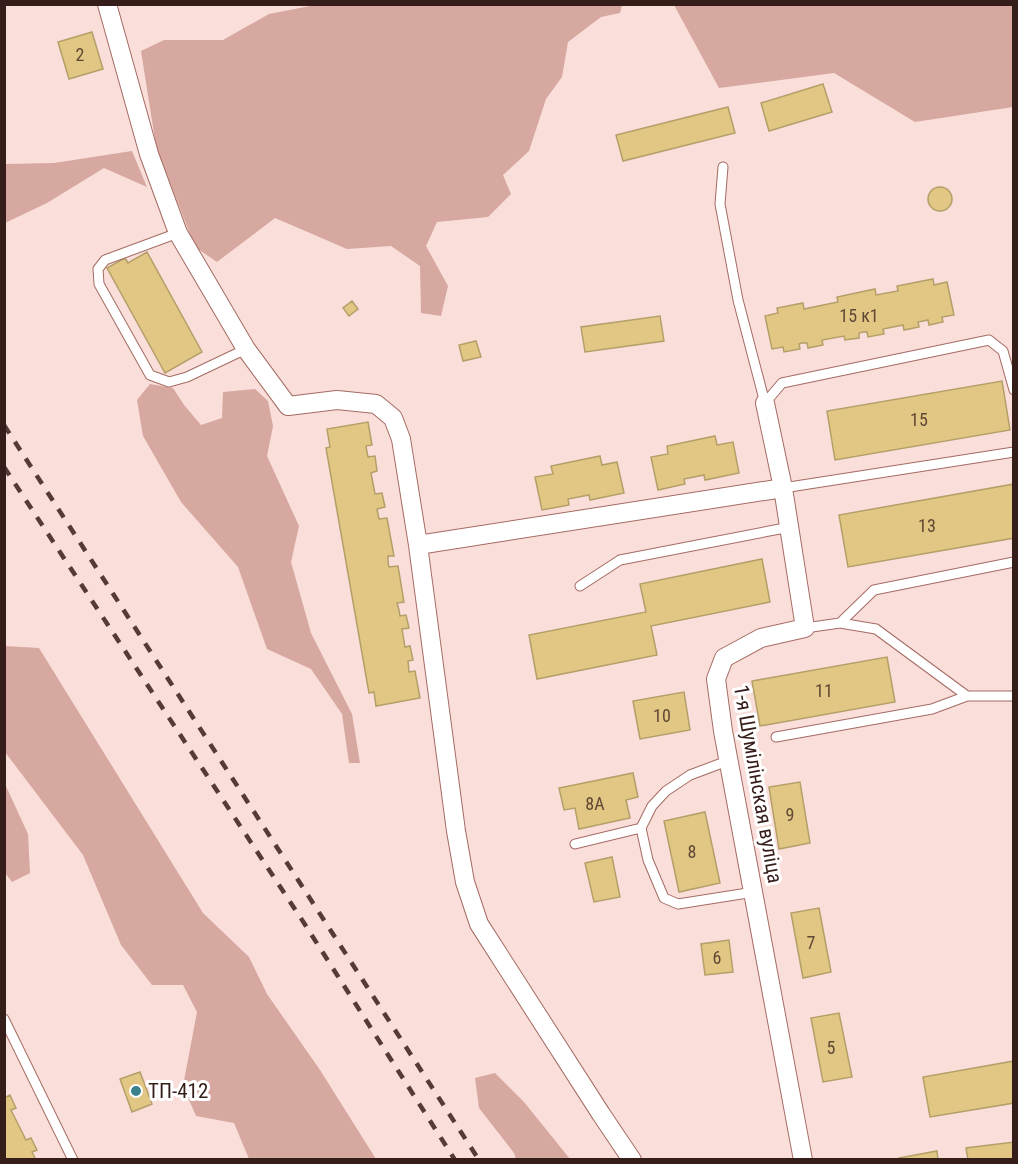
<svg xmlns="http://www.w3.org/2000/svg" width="1018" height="1164" font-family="'Roboto Condensed',sans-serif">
<rect width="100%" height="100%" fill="#f9deda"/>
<path fill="#d7a8a0" d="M 315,5 L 622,5 L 620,13 L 601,17 L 568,42 L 562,77 L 546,99 L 529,151 L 503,175 L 511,194 L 488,217 L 437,222 L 426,246 L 448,286 L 441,316 L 421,313 L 420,266 L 391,246 L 347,249 L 275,218 L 217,262 L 195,247 L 156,146 L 141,51 L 164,40 L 223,40 L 269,14 Z
M 674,5 L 1013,5 L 1013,107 L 915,122 L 834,73 L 719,88 Z
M 132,151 L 147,187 L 104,168 L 47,203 L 5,223 L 5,164 L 54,163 Z
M 150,384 L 173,388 L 184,405 L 201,425 L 222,418 L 223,392 L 255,389 L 268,401 L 273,426 L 267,456 L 299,526 L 291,562 L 311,633 L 352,714 L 360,763 L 349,763 L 342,714 L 311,669 L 267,649 L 238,567 L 181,502 L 143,436 L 137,400 Z
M 5,646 L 39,648 L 203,913 L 249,957 L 267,994 L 320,1070 L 376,1159 L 249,1159 L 234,1123 L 196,1116 L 183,1086 L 197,1012 L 183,985 L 152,985 L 121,945 L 83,855 L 5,752 Z
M 5,784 L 28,834 L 30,873 L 12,882 L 5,873 Z
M 495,1073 L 524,1102 L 570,1159 L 516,1159 L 514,1153 L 479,1108 L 475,1078 Z"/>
<path fill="#e2c784" stroke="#b49f69" stroke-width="1.5" d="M 92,32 L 103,69 L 69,79 L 58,42 Z
M 823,84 L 832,112 L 769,131 L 761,103 Z
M 728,107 L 735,133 L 623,161 L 616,135 Z
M928 199a12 12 0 1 1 24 0a12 12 0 1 1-24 0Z
M 147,252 L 202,352 L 165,373 L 107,268 L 125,258 L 128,263 Z
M 933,279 L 934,285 L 947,282 L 954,315 L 942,317 L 943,322 L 929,325 L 928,320 L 918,322 L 919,327 L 904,330 L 903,325 L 883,329 L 884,334 L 868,337 L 867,332 L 863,332 L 859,333 L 859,338 L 845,340 L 844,336 L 822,340 L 823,345 L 808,348 L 807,343 L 802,343 L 799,344 L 800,349 L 784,352 L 783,347 L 772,349 L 765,316 L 778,313 L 777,308 L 803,303 L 804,309 L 838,302 L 837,297 L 875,289 L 876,295 L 898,291 L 897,286 Z
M 352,301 L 358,309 L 349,316 L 343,308 Z
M 660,316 L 664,341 L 585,352 L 581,327 Z
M 476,341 L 481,357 L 463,361 L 459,345 Z
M 1002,381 L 1010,430 L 835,460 L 827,411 Z
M 368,422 L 372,445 L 366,446 L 367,452 L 368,457 L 375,456 L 377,471 L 371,473 L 375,494 L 382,493 L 385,507 L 377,509 L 379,519 L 387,518 L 394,556 L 388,556 L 388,562 L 389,567 L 398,566 L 404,602 L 397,603 L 399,610 L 400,616 L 406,615 L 409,628 L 402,629 L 405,647 L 410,646 L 413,660 L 408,661 L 409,672 L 415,671 L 420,698 L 376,706 L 374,692 L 369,693 L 326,448 L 330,447 L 327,429 Z
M 715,436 L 717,445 L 733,442 L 739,473 L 705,480 L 704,475 L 684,479 L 685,484 L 658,490 L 651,457 L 668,454 L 667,446 Z
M 600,456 L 602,465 L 617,462 L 624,493 L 590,500 L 589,495 L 568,499 L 569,505 L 542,510 L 535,477 L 553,474 L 551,466 Z
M 1014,484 L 1014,538 L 848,567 L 839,515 Z
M 762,559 L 770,602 L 651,626 L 657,655 L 537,679 L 529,635 L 646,612 L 640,584 Z
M 887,657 L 895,702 L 760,726 L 752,681 Z
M 684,692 L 690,730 L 640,739 L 633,701 Z
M 633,773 L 638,797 L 626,800 L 630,818 L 579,829 L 575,808 L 564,810 L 559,788 Z
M 800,782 L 810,843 L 779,849 L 769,787 Z
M 705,812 L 720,883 L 679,892 L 664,821 Z
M 612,857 L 620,897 L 594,902 L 585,863 Z
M 819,908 L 831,972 L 803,978 L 791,913 Z
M 729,940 L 733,972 L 705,975 L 701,944 Z
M 839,1013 L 852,1077 L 823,1082 L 811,1018 Z
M 1014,1061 L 1014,1103 L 930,1117 L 923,1077 Z
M 140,1072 L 152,1104 L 132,1112 L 120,1079 Z
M 10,1095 L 16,1108 L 11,1110 L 26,1140 L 31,1138 L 37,1150 L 32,1152 L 36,1160 L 4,1160 L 4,1098 Z
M 1014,1142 L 1014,1160 L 968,1160 L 966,1148 Z
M 937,1151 L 938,1160 L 900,1160 L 899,1158 Z"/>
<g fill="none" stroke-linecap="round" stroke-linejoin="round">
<defs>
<path id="lane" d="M 723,167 L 720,204 L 738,300 L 765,403
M 178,233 L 105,260 L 98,269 L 99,284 L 150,375 L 169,382 L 187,377 L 246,349
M 765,403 L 782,383 L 989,340 L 1003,351 L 1014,390
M 783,488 L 1014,452
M 580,586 L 620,560 L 790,527
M 840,623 L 874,590 L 1014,562
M 805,628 L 840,623 L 876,629 L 967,696 L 1014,696
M 776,737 L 932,709 L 967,696
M 730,760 L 690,775 L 666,791 L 652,806 L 641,828 L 648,860 L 664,898 L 678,904 L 754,892
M 575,844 L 641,828
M 4,1019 L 73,1160"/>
<path id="street" d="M 107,4 L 149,154 L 178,233 L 246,349 L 288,406 L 337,400 L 376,404 L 393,418 L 401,439 L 418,545 L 456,831 L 465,882 L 479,924 L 601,1114 L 632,1160
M 765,403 L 783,488 L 805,628 L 761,638 L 724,658 L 716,679 L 723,731 L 803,1160
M 418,545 L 783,488"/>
</defs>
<use href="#lane" stroke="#a56b62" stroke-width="11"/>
<use href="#street" stroke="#a56b62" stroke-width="20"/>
<use href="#lane" stroke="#fff" stroke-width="9"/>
<use href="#street" stroke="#fff" stroke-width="18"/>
<path stroke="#543b38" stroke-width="4.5" stroke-dasharray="10 10" stroke-linecap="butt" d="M 4,425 L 479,1160
M 4,467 L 304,923 L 455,1160"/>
</g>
<circle fill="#3b818c" stroke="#fff" stroke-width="2" cx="136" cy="1091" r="6"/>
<g text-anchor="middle" stroke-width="6" stroke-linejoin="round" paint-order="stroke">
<g font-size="18" fill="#604834">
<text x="80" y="61">2</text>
<text x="859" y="322">15 к1</text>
<text x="919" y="426">15</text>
<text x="927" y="532">13</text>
<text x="824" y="697">11</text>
<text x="662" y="722">10</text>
<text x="595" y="810">8А</text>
<text x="790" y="821">9</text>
<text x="692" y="858">8</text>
<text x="811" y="949">7</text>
<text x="717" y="964">6</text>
<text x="831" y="1054">5</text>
</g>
<g font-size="21" fill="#351d1a" stroke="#fff">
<text transform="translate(758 784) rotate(80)" y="7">1-я Шумілінская вуліца</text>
</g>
<g font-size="21" fill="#351d1a" stroke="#fff" text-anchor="start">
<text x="148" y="1098">ТП-412</text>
</g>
</g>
<rect width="1018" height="1164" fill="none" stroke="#351d1a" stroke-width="12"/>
</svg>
